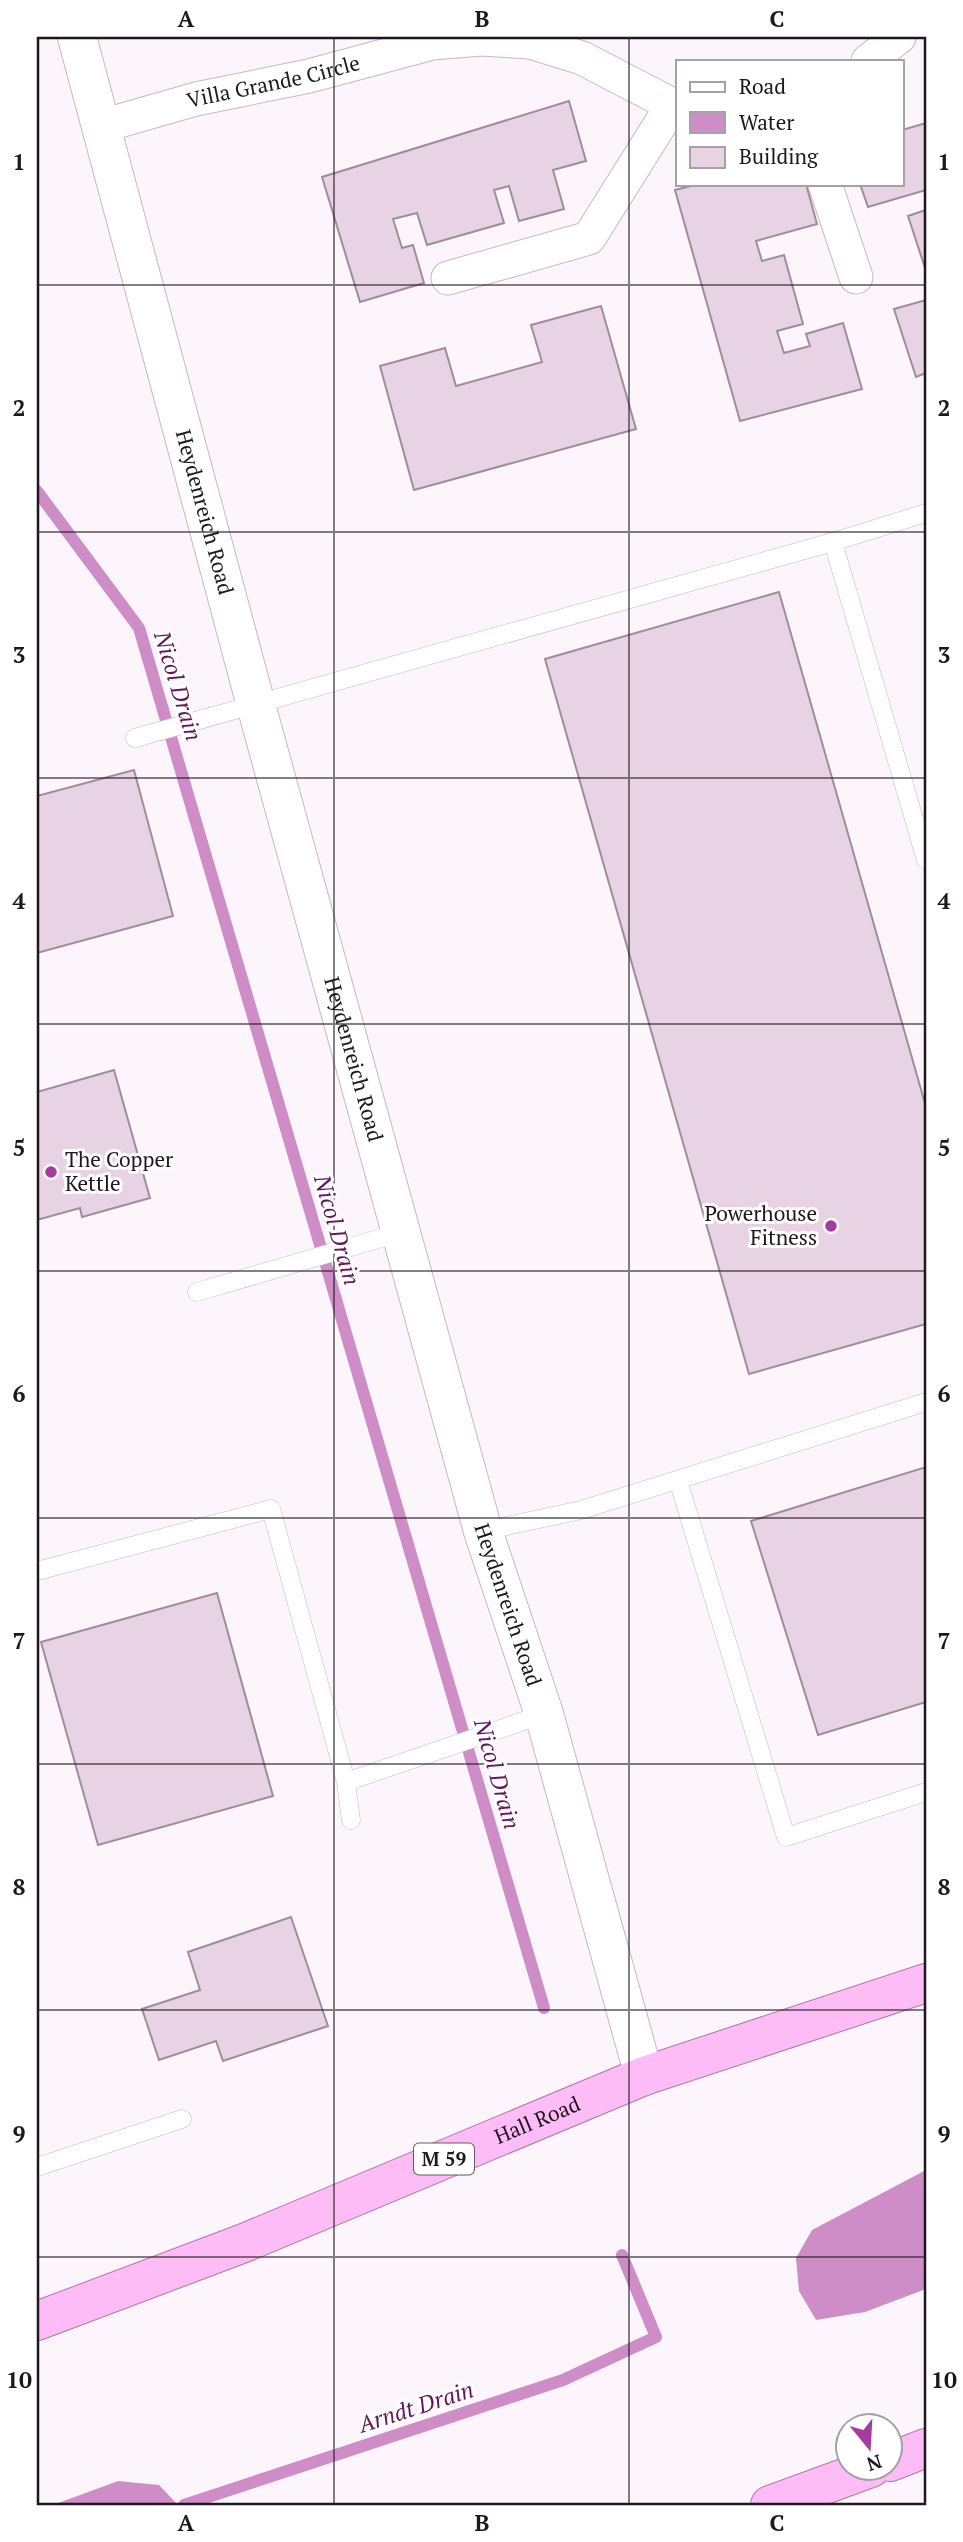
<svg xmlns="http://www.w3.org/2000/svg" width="963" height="2542" font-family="'PT Serif',serif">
<rect width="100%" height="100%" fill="#fdf5fc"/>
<path fill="#ce8dc7" d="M 926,2170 L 926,2289 L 865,2312 L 816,2320 L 799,2291 L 796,2258 L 812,2230 Z
M 118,2481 L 159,2485 L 178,2505 L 53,2505 Z"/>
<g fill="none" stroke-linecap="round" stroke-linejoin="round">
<path stroke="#ce8dc7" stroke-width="12" d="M 37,491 L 139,628 L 544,2008
M 184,2505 L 563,2380 L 656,2337 L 622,2255"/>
</g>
<path fill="#e7d3e4" stroke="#9f8d9c" stroke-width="2" d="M 569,101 L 586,161 L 553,170 L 564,209 L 519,221 L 509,186 L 494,190 L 504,223 L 427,245 L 417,213 L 393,219 L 402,248 L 413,245 L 424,283 L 360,302 L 322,177 Z
M 926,123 L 926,190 L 868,207 L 860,184 L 902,184 L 902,130 Z
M 699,184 L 806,184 L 817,224 L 756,241 L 762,261 L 784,255 L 803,324 L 777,331 L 784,353 L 810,346 L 806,334 L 843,323 L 862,389 L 740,421 L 675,190 Z
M 926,210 L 926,271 L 908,216 Z
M 926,300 L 926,373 L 916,377 L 894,309 Z
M 601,306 L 636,429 L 414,490 L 380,366 L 445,348 L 456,386 L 542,362 L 531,325 Z
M 779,592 L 926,1107 L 926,1324 L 749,1374 L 545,659 Z
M 134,770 L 173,916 L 37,953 L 37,796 Z
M 114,1070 L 150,1198 L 82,1217 L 80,1208 L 37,1220 L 37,1092 Z
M 926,1467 L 926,1702 L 818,1735 L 751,1521 Z
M 217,1593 L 273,1796 L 98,1845 L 41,1642 Z
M 291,1917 L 328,2026 L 223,2061 L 216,2041 L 159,2060 L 142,2009 L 200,1990 L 188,1952 Z"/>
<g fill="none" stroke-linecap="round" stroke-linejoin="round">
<defs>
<path id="service" d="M 833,542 L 926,513
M 135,738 L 833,542 L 926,860
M 197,1292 L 402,1232
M 678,1480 L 786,1837 L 926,1792
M 483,1531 L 581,1510 L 926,1402
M 37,1571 L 271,1509 L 346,1782
M 351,1820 L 346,1782 L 544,1714
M 37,2167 L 182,2119"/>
<g id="minor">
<path d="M 868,61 L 899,37"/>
<path id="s1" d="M 102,126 L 196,99 L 309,76 L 432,43 L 481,39 L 530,42 L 582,58 L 678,108"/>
<path d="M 825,184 L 856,277"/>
<path d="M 448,278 L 589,238 L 671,107"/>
</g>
<g id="tertiary">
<path id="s2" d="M 77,37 L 256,705 L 483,1531 L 544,1714 L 644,2076"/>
</g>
<g id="trunk">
<path id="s3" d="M 37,2321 L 244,2243 L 644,2076 L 926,1983"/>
<path d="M 890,2462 L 926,2448"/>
<path d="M 770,2505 L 871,2468"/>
</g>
</defs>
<use href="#service" stroke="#c9b6c6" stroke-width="19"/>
<use href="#minor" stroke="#c9b6c6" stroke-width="35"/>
<use href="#tertiary" stroke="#c9b6c6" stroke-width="40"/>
<use href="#trunk" stroke="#b077a9" stroke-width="40"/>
<use href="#service" stroke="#fff" stroke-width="18"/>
<use href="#minor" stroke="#fff" stroke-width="33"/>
<use href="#tertiary" stroke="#fff" stroke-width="38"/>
<use href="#trunk" stroke="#febcf7" stroke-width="38"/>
</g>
<path fill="none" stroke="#1e171d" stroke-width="2" stroke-opacity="0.55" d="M 334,37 L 334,2505M 629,37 L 629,2505M 37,285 L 926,285M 37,532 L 926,532M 37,778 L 926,778M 37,1024 L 926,1024M 37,1271 L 926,1271M 37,1518 L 926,1518M 37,1764 L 926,1764M 37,2010 L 926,2010M 37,2257 L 926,2257"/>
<g fill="#a53c9e" stroke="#fff" stroke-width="2.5">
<circle cx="51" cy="1172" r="7"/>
<circle cx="831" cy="1226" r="7"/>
</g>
<g text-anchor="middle" stroke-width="6" stroke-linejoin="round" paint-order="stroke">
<rect fill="#fff" stroke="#625d61" stroke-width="2" x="414" y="2143.5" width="60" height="31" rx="5"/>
<g font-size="19" font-weight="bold" fill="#1e171d">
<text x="444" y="2166">M 59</text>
</g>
<g font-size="21" fill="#1e171d" stroke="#fff">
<text dy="7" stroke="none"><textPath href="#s1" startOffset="177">Villa Grande Circle</textPath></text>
<text dy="7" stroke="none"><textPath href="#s2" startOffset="492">Heydenreich Road</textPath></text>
<text dy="7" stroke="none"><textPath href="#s2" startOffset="1059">Heydenreich Road</textPath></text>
<text dy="7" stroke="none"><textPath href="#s2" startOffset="1626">Heydenreich Road</textPath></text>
<text dy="7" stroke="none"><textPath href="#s3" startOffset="539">Hall Road</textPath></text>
</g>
<g font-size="21" fill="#1e171d" stroke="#fff" text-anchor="start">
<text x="65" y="1167">The Copper<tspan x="65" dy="24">Kettle</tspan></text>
<text x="817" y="1221" text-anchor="end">Powerhouse<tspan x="817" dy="24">Fitness</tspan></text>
</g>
<g font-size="23" font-style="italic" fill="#63165f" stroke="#fff">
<text transform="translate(178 686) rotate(73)" y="8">Nicol Drain</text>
<text transform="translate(337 1230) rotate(74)" y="8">Nicol Drain</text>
<text transform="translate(497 1774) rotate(74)" y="8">Nicol Drain</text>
<text transform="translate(416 2407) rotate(-18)" y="8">Arndt Drain</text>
</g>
</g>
<rect width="963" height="2542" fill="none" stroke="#ffffff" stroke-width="77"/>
<rect x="676" y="60" width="228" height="126" fill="#ffffff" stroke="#a5a2a5" stroke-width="2"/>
<rect x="690" y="82" width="35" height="10" fill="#ffffff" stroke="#a5a2a5" stroke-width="2"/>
<text x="739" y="94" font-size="21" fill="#1e171d">Road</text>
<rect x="690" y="112" width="35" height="21" fill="#ce8dc7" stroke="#a5a2a5" stroke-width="2"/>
<text x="739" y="130" font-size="21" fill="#1e171d">Water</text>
<rect x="690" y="147" width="35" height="21" fill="#e7d3e4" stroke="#a5a2a5" stroke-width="2"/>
<text x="739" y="164" font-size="21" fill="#1e171d">Building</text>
<g transform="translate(869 2447) rotate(162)"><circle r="33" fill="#ffffff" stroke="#a5a2a5" stroke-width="2"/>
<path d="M0-5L12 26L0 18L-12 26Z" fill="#a53c9e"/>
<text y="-10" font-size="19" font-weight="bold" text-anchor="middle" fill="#1e171d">N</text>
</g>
<rect x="38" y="38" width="887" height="2466" fill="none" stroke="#1e171d" stroke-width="2.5"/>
<g font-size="23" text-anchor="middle" font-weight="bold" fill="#1e171d">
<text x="186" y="27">A</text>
<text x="482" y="27">B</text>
<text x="777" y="27">C</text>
<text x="19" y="170">1</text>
<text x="944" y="170">1</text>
<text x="19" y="416">2</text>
<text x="944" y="416">2</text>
<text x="19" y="663">3</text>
<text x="944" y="663">3</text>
<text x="19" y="909">4</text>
<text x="944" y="909">4</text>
<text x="19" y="1156">5</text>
<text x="944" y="1156">5</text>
<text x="19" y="1402">6</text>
<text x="944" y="1402">6</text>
<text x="19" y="1649">7</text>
<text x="944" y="1649">7</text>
<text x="19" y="1895">8</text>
<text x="944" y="1895">8</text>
<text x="19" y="2142">9</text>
<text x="944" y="2142">9</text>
<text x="19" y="2388">10</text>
<text x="944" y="2388">10</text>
<text x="186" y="2531">A</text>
<text x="482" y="2531">B</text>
<text x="777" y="2531">C</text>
</g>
</svg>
